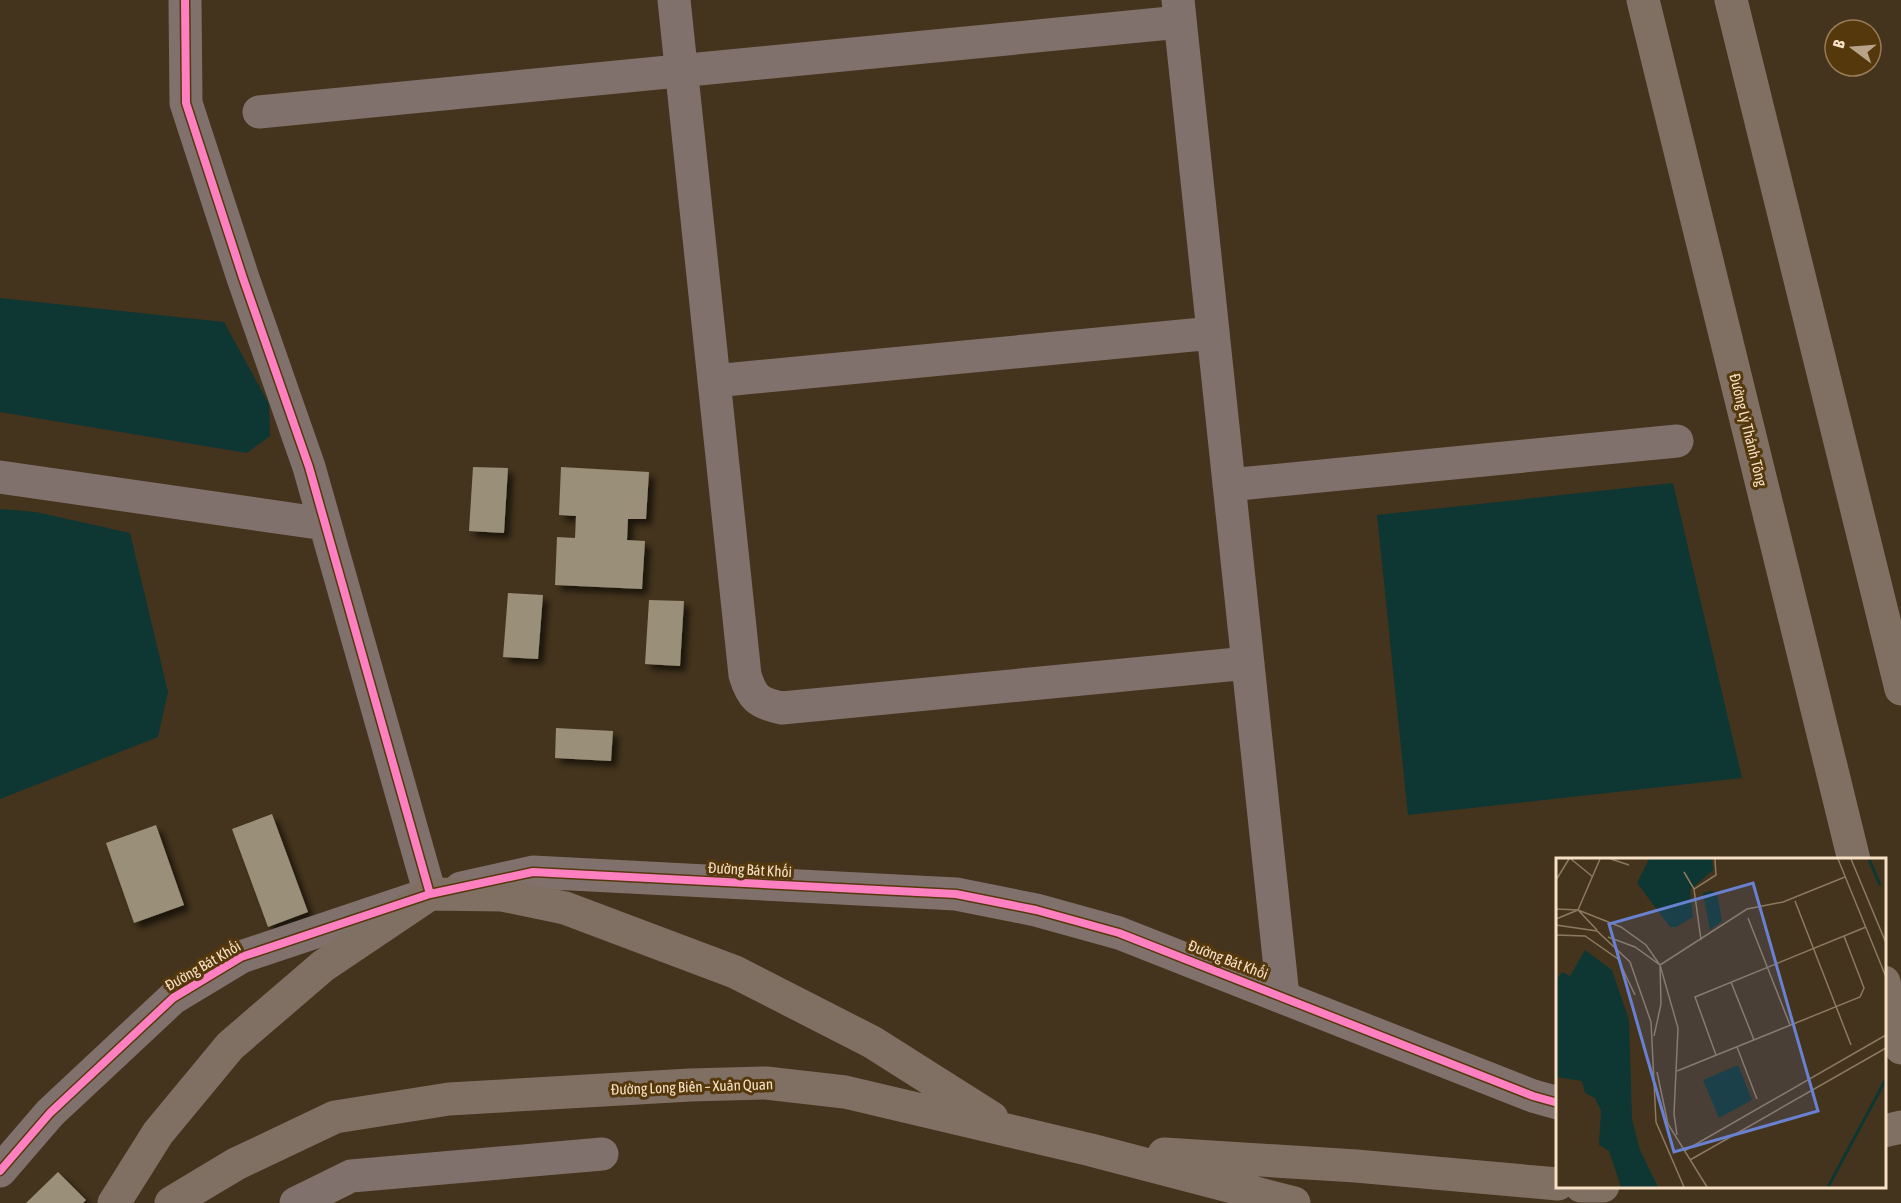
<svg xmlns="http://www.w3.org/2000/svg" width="1901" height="1203" font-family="'Asap Condensed',sans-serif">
<defs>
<filter id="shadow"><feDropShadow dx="5.5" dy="5.5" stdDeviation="3" flood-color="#0009"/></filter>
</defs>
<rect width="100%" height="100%" fill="#44341d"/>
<path fill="#0e3633" d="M 0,298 L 224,322 L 269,404 L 270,436 L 247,453 L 0,412 Z
M 1673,483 L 1742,778 L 1408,815 L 1377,515 Z
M 0,509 L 36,512 L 130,533 L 168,692 L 158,737 L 0,799 Z"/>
<path fill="#9a8f78" filter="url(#shadow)" d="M 473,467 L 508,468 L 504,533 L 469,531 Z
M 561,467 L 649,472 L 646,519 L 628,519 L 627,540 L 645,541 L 642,589 L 555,585 L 557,537 L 575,538 L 576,516 L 559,515 Z
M 508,593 L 543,595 L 538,659 L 503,657 Z
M 649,600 L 684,601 L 680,666 L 645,664 Z
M 556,728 L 613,731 L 611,761 L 555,758 Z
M 272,814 L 308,912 L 268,927 L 232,829 Z
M 156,825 L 184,905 L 134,923 L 106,843 Z
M 58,1172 L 86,1200 L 83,1203 L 26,1203 Z"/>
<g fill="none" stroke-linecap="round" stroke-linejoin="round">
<path stroke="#80716c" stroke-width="33" d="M 185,0 L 186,103 L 243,278 L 309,467 L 430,894
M 674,0 L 745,675 C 752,698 758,703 782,708 L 1248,663
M 1178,0 L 1283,996
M 259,112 L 1180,22
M 714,381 L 1213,333
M 0,477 L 325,524
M 1229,485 L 1677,441
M 461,888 L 533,872 L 956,894 L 1036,910 L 1119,933 L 1533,1096 L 1558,1103
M 0,1171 L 50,1113 L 173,998 L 241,957 L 414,899
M 296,1203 L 351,1176 L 602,1154"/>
<path stroke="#807064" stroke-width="33" d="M 1643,0 L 1854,860
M 1731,0 L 1901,689
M 1884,982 L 1901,1048
M 1884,1131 L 1901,1127
M 1164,1154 L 1356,1166 L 1558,1184
M 1581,1186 L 1603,1186
M 114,1203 L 158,1133 L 230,1046 L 323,966 L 430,894 L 502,895 L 565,908 L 735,972 L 872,1042 L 992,1118
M 171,1203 L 236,1164 L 335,1117 L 449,1099 L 690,1085 L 766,1083 L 845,1092 L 1091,1150 L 1294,1203"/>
<defs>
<path id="cycleway" d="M 185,0 L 186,103 L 243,278 L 309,467 L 430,894
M 0,1171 L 50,1113 L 173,998 L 241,957 L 430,894 L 533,872 L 956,894 L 1036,910 L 1119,933 L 1533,1096 L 1558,1103"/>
</defs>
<use href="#cycleway" stroke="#55380c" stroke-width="11"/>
<use href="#cycleway" stroke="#ff80c0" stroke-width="8"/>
</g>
<g text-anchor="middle" stroke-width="6" stroke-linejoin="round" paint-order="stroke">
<g font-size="15" fill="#f7e0c5" stroke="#55380c">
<text transform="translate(1748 430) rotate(76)" y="5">Đường Lý Thánh Tông</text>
<text transform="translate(750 870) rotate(3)" y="5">Đường Bát Khối</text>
<text transform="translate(1228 960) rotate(21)" y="5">Đường Bát Khối</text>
<text transform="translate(203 966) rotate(-30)" y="5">Đường Bát Khối</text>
<text transform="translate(692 1087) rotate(-2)" y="5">Đường Long Biên – Xuân Quan</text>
</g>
</g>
<g transform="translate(1556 858)">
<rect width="330" height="330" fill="#44341d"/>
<path d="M 93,1 L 156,1 L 157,12 L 134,32 L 137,59 L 120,69 L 114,69 L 81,25 ZM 156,33 L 161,35 L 166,63 L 154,72 L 147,35 ZM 29,92 L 56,112 L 73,162 L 76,261 L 84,292 L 102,329 L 65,329 L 53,293 L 43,287 L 45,253 L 39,240 L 29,235 L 26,223 L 0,219 L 0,122 L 6,114 L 14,118 ZM 182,207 L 196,242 L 163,260 L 147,222 Z" fill="#0e3633"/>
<path fill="none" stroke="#0e3633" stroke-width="3" d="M 313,1 L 324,27M 272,329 L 330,221"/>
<path fill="none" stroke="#8c7960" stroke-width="1.5" d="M 15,1 L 37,19M 55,1 L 73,7M 282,1 L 330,119M 295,1 L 330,85M 128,14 L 138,31M 0,22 L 13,1M 239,43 L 295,187M 0,51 L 22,52 L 65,69 L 90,87 L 104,107 L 122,170 L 118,256 L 121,277M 22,52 L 44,1M 192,60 L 234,167M 0,61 L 22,52 L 41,72M 0,67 L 41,73 L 74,104 L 95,164 L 100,264 L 128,329M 0,77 L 29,78 L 62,101 L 79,137M 52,79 L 79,89 L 104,107 L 105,146 L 98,178M 145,82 L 138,31 L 160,17 L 159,1M 104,107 L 191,51 L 227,44 L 289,19M 175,124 L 198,182M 181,189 L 201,241M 160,197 L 139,139 L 310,69M 121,213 L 304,139 L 308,130 L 288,78M 101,214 L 112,266 L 151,329M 128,293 L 330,177M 134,302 L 330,190"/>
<path fill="#6981d1" fill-opacity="0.15" stroke="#6981d1" stroke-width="3" d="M 197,25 L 262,253 L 118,294 L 53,66 Z"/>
<rect width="330" height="330" fill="none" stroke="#f7e0c5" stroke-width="3"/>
</g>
<g transform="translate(1853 48) rotate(286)"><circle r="28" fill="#55380c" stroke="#967b56" stroke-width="1.5"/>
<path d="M0-4.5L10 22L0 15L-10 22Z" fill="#b8a48a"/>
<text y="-9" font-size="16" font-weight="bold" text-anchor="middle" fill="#f7e0c5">B</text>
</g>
</svg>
